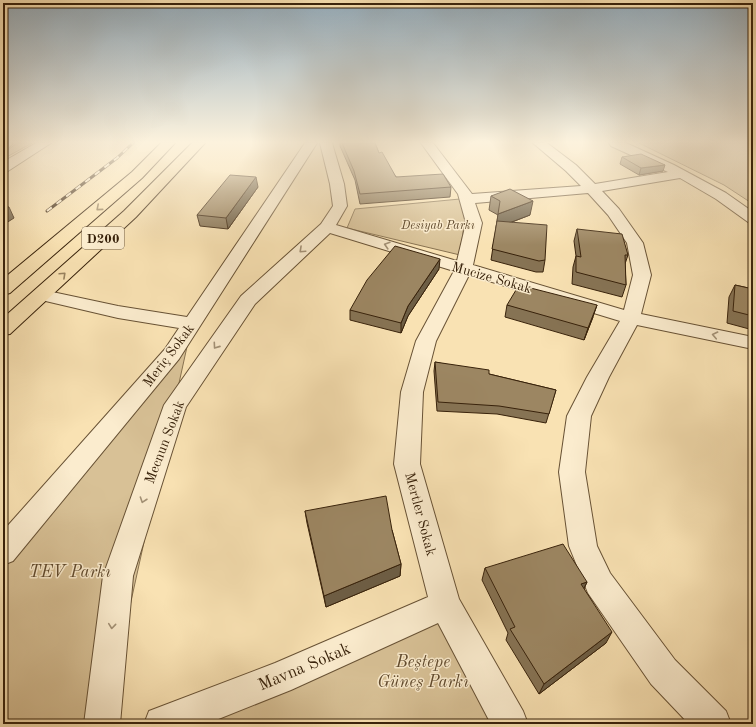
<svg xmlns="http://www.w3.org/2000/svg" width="756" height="727" font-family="'Old Standard TT',serif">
<rect width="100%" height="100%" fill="#f9e2b3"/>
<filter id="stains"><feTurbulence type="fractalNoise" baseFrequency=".005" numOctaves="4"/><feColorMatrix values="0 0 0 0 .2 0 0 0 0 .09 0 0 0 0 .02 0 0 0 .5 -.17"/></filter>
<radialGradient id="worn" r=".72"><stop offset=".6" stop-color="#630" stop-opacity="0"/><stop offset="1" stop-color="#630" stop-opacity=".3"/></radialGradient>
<path fill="#d8c196" stroke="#887250" d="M 17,143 L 32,143 L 3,159 L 3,154 Z
M 639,143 L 753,143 L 753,204 L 724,185 Z
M 460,199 L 465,217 L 460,255 L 347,228 L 355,209 Z
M 192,324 L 104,724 L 3,724 L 3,547 Z
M 445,605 L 514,724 L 159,724 Z"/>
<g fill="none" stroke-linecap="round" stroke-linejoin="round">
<defs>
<path id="minor" d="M 3,143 L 13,143 L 7,149 L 3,150 Z
M 36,143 L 51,143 L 8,171 L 3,172 L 3,162 Z
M 305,143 L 317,143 L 179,359 L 13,561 L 3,565 L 3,531 L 165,349 L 179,328 L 118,318 L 37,299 L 34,295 L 37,291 L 43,290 L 118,306 L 187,317 Z
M 320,143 L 332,143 L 344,184 L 347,206 L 336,225 L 457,261 L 466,223 L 458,194 L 421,143 L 433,143 L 472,194 L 581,186 L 566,171 L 533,143 L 547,143 L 576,165 L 595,184 L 668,172 L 611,146 L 609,143 L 626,143 L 674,165 L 726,193 L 753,212 L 753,224 L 748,222 L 716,199 L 680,178 L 602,191 L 619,209 L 643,243 L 651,275 L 641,314 L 753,337 L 753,349 L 637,325 L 609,377 L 591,416 L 585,472 L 597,546 L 610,573 L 675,660 L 726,711 L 731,724 L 689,724 L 651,684 L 588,593 L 569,546 L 559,472 L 567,416 L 587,377 L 620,321 L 469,275 L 436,341 L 423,392 L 420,464 L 459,599 L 523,711 L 528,724 L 491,724 L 438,623 L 291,690 L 206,724 L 144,724 L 149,711 L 275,663 L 428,597 L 394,464 L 401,392 L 416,341 L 454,271 L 330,233 L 255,304 L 186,407 L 133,576 L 120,724 L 84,724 L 103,576 L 164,405 L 241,296 L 321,224 L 333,206 L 330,184 ZM 588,193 L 608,215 L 627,243 L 633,275 L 624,310 L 473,265 L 482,223 L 475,203 Z"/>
<path id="highway" d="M 161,143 L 175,143 L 142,178 L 10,293 L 3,295 L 3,279 L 132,172 Z
M 192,143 L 205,143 L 136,217 L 10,334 L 3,335 L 3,318 L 124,211 Z"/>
</defs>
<use href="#minor" stroke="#685235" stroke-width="2"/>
<use href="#highway" stroke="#38220b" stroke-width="2"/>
<use href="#minor" fill="#fbecce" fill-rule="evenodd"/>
<use href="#highway" fill="#f9e2b3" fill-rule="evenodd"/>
<defs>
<path id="rail" d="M 47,211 L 117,158 L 133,143"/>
</defs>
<use href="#rail" stroke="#38220b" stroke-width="3"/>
<use href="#rail" stroke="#fbecce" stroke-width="2" stroke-dasharray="6" stroke-linecap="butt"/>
</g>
<path fill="#867354" stroke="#38220b" d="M 340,143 L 375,143 L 379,153 L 396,177 L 451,187 L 450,197 L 360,204 L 355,180 L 340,146 Z
M 622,157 L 663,171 L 639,175 L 620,164 Z
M 258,187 L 228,229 L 200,226 L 197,215 Z
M 491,196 L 530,215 L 512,222 L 545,260 L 543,272 L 536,272 L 491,260 L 498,215 L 489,210 Z
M 577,229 L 628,255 L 625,264 L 626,285 L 622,297 L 572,284 L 573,267 L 576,256 L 574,241 Z
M 439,269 L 408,316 L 401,333 L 350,320 L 350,310 Z
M 735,285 L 753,289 L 753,330 L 727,323 L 729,297 Z
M 507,305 L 593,317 L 584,340 L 505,317 Z
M 435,362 L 489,374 L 556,390 L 546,423 L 497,414 L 437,411 L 434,371 Z
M 305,511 L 392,530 L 401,564 L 400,576 L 326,607 L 307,523 Z
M 485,568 L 587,582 L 584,589 L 606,643 L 539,694 L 506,640 L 508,633 L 482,580 Z"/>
<path fill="#6d5e45" stroke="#38220b" d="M 665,165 L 663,171 L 639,175 L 641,168 Z
M 256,177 L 258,187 L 228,229 L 226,218 Z
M 533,201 L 530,215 L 496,228 L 498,214 Z
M 9,207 L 14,218 L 3,225 L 3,211 Z
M 440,259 L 439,269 L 408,316 L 401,333 L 401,323 L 408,306 Z
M 597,305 L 593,317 L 584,340 L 588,328 Z
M 401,564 L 400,576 L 326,607 L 324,596 Z
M 587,582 L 581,594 L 581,584 Z
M 612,632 L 606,643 L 539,694 L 544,684 Z"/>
<path fill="#9c8662" stroke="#38220b" d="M 342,143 L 375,143 L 379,153 L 382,152 L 396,177 L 443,174 L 451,187 L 360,194 L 354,171 Z
M 641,154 L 665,165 L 641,168 L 622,157 Z
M 230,175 L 256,177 L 226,218 L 197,215 Z
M 510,189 L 533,201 L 498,214 L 500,201 L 491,196 Z
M 3,206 L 9,207 L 3,211 Z
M 497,221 L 547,225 L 545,260 L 539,261 L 492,249 Z
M 577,229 L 622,234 L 628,255 L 625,255 L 626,285 L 576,272 L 576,256 L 581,257 Z
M 395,246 L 440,259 L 408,306 L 401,323 L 350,310 L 367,280 Z
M 519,285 L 597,305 L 588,328 L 507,305 Z
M 735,285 L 753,289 L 753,316 L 733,311 Z
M 435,362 L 489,370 L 489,374 L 556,390 L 549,414 L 499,406 L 438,402 Z
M 386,496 L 392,530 L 401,564 L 324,596 L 305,511 Z
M 563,544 L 587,582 L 581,584 L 612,632 L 544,684 L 510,629 L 515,627 L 485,568 Z"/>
<defs><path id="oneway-chevron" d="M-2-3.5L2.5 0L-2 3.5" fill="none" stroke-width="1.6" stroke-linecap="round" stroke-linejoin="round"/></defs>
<g stroke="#98825f">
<use href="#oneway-chevron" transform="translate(99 208) rotate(139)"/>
<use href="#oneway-chevron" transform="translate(63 275) rotate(-43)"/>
</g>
<g stroke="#a39176">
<use href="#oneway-chevron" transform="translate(387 245) rotate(-163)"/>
<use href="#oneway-chevron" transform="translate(302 250) rotate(137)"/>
<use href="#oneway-chevron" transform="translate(715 335) rotate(-168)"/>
<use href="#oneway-chevron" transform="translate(216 346) rotate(125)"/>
<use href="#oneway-chevron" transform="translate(143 500) rotate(109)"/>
<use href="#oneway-chevron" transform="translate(112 626) rotate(96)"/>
</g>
<linearGradient id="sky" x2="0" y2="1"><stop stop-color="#94acbc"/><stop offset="0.58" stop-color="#fcf2dd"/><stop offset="1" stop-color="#fcf2dd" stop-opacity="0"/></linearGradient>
<rect width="756" height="245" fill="url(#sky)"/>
<g text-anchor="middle" stroke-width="3" stroke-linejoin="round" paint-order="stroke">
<g font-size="12" font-style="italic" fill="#604a2e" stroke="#fbecce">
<text x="438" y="229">Desiyab Parkı</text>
</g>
<rect fill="#fbecce" stroke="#725f46" stroke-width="1" x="82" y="227" width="42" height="22" rx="3"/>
<g font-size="13" font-weight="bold" fill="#38220b">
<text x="103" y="243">D200</text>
</g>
<g font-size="14" fill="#38220b" stroke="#fbecce">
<text transform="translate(492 277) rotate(16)" y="5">Mucize Sokak</text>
<text transform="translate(168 355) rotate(-53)" y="5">Meriç Sokak</text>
<text transform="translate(164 442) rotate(-69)" y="5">Mecnun Sokak</text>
<text transform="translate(421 514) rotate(75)" y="5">Mertler Sokak</text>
</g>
<g font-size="17" font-style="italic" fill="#604a2e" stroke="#fbecce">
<text x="70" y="577">TEV Parkı</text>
<text x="423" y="667">Beştepe<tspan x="423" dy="20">Güneş Parkı</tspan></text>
</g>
<g font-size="17" fill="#38220b" stroke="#fbecce">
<text transform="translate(304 666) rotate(-23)" y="6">Mavna Sokak</text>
</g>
</g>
<rect width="756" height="727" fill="none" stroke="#f9e2b3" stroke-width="16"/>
<rect x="4" y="4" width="748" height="719" fill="none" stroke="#38220b" stroke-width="2"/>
<rect x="8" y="8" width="740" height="711" fill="none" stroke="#38220b"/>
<rect width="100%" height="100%" filter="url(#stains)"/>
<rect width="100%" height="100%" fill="url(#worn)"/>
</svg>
